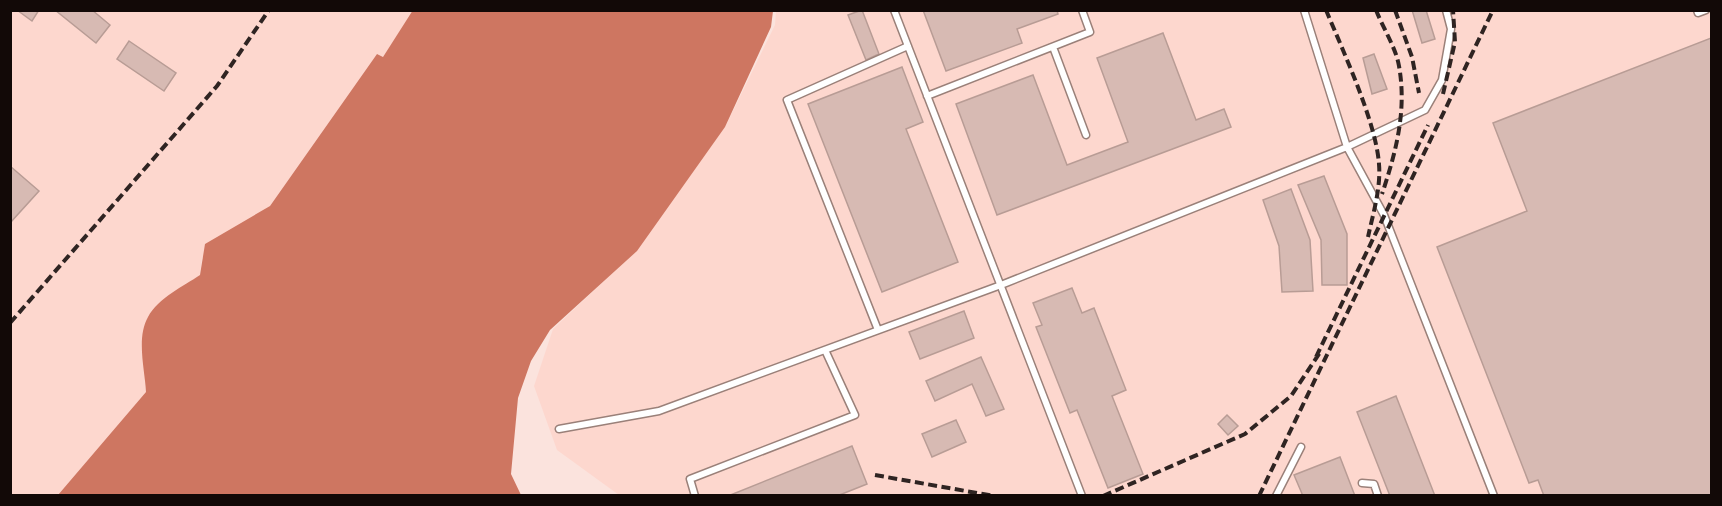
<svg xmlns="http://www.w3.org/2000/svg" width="1722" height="506" font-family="'Work Sans',sans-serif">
<rect width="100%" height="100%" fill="#fbe3dd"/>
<path fill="#fdd7ce" d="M 10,11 L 413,11 L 383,57 L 377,54 L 270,206 L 202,258 L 200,275 L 186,285 L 142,338 L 146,392 L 58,495 L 11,495 Z
M 776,11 L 1711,11 L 1711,495 L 619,495 L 557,450 L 534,386 L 553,329 L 637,250 L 726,125 L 775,25 Z"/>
<path fill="#ce7661" d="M 413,10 L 773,11 L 771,27 L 725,127 L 637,251 L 550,330 L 531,361 L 518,398 L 511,474 L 521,495 L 58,495 L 146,392 C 145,370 136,338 148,317 C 158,298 184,286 200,275 L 205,244 L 270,206 L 377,54 L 383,57 Z"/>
<path fill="#d7bab3" stroke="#b89c95" stroke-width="1.5" d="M 17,10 L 39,10 L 32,21 Z
M 55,10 L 92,10 L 110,25 L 96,43 Z
M 862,10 L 879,54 L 866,60 L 848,15 Z
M 923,10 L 1057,10 L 1058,14 L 1017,29 L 1022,43 L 946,71 Z
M 1412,10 L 1426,10 L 1435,39 L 1422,43 Z
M 1163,33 L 1196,120 L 1224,109 L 1231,127 L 997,215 L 956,104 L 1033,75 L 1067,165 L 1128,142 L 1097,58 Z
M 1711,38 L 1712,496 L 1544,496 L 1538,480 L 1529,483 L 1437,247 L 1527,211 L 1493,123 Z
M 129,41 L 176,73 L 164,91 L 117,59 Z
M 1374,54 L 1387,89 L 1372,94 L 1363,58 Z
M 902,67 L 923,122 L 906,129 L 958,262 L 882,292 L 808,104 Z
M 10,166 L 39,191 L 10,223 Z
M 1324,176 L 1347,234 L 1347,285 L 1322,285 L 1321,240 L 1298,185 Z
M 1291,189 L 1310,240 L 1313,291 L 1282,292 L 1279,246 L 1263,200 Z
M 1072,288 L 1082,313 L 1094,308 L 1126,390 L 1112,396 L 1143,474 L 1108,488 L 1077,410 L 1070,413 L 1036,327 L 1042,325 L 1033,303 Z
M 964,311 L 974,338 L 920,359 L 909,332 Z
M 981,357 L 1004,409 L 986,416 L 972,384 L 935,401 L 926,381 Z
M 1396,396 L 1435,496 L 1390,496 L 1357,412 Z
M 1227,415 L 1238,426 L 1228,435 L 1218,424 Z
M 956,420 L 966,442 L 932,457 L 922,434 Z
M 852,446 L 867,484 L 837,496 L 728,496 Z
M 1340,457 L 1355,496 L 1303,496 L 1294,475 Z"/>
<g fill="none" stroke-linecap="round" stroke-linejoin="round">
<defs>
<path id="lane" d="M 894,10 L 1082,496
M 1304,10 L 1347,147 L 1384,215 L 1494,496
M 1697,10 L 1698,13 L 1706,10
M 1053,47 L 1086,135
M 927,96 L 1090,32 L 1082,10
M 878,330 L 787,100 L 908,46
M 559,429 L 659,411 L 1001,285 L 1347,147 L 1425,110 L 1442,80 L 1451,29 L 1446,10
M 1362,483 L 1374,484 L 1378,496
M 695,496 L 690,479 L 855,415 L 825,350
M 1276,496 L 1301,447"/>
</defs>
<use href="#lane" stroke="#9a8079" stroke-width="9"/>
<use href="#lane" stroke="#fff" stroke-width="6"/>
<path stroke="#2f2422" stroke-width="4" stroke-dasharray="9 4.5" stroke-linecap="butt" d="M 1326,10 C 1343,51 1376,122 1379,164 C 1381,188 1373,214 1368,237
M 1376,10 C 1383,28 1396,48 1399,66 C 1407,111 1396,152 1382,194
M 1395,10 L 1412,57 L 1419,93
M 1443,94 L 1455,42 L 1453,10
M 10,323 L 217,86 L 269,10
M 1316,357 L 1428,125
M 875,475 L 994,496
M 1103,496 L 1245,434 L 1291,396 L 1321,351
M 1259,496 L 1493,10"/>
</g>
<rect width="1722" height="506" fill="none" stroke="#120907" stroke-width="24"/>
</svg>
